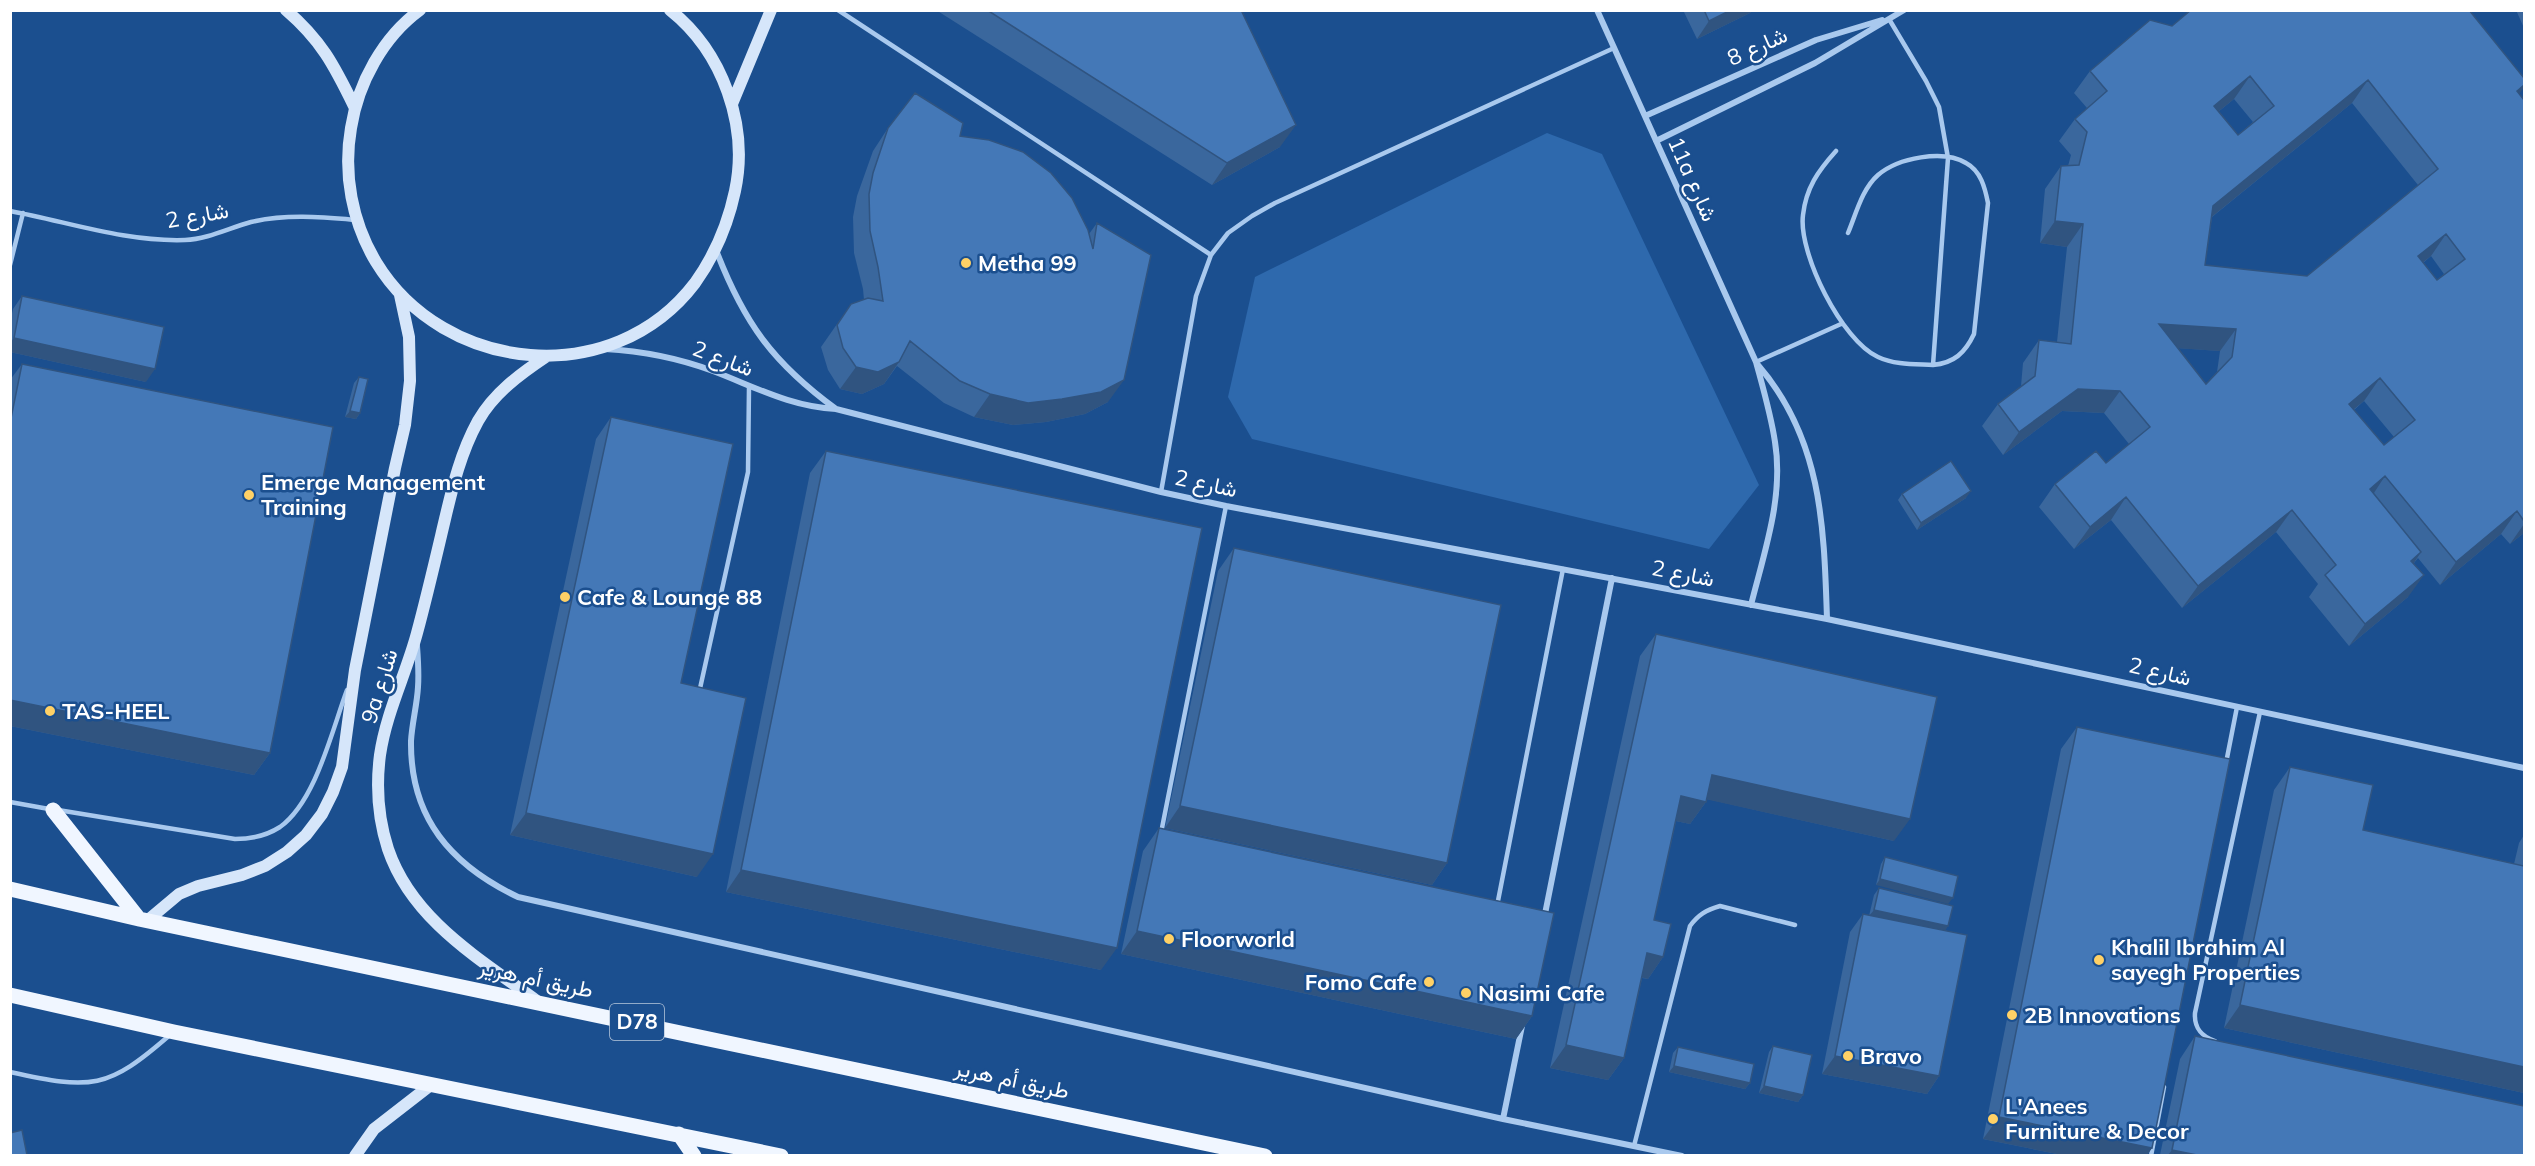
<svg xmlns="http://www.w3.org/2000/svg" width="2535" height="1166" font-family="Mulish,Vazirmatn,sans-serif">
<rect width="100%" height="100%" fill="#1b4f8f"/>
<path fill="#2e69ad" d="M 1547,133 L 1602,154 L 1759,485 L 1709,549 L 1252,439 L 1228,397 L 1255,277 Z"/>
<g fill="none" stroke-linecap="round" stroke-linejoin="round">
<path stroke="#a9c9ee" stroke-width="4.5" d="M 838,10 L 1211,255
M 1836,151 C 1818,171 1806,188 1803,215 C 1798,253 1842,341 1878,357 C 1895,365 1915,364 1933,365 L 1948,158 L 1939,107 L 1926,81 L 1889,19
M 10,211 C 69,222 125,242 185,240 C 208,239 229,228 251,222 C 286,214 320,217 355,220
M 1848,233 C 1856,214 1862,189 1878,175 C 1898,158 1943,149 1966,163 C 1981,171 1985,188 1988,203 L 1974,334 C 1965,353 1954,363 1933,365
M 10,265 L 23,213
M 1756,362 L 1841,324
M 1161,492 L 1196,296 L 1211,255 L 1228,233 L 1252,216 L 1275,203 L 1614,48
M 699,693 L 748,472 L 749,387
M 2226,763 L 2237,707
M 10,802 L 49,809
M 58,810 L 235,839 C 251,839 266,836 280,827 C 316,801 332,730 347,690
M 1161,833 L 1226,506
M 1497,906 L 1563,569
M 2215,1041 C 2201,1036 2194,1028 2195,1013 L 2260,712
M 10,1072 C 92,1090 107,1090 171,1034
M 1634,1146 L 1690,926 C 1698,915 1706,910 1720,906 L 1795,925
M 2151,1156 L 2164,1087"/>
<path stroke="#a9c9ee" stroke-width="6" d="M 1597,10 L 1756,362 C 1763,388 1771,415 1775,442 C 1784,497 1764,553 1751,605
M 1645,116 L 1816,40 L 1882,20
M 1656,141 L 1815,63 L 1904,10
M 716,250 C 744,323 773,363 836,409
M 605,349 C 642,351 678,358 713,371 C 755,387 791,407 836,409 L 1161,492 L 1226,506 L 1827,619 L 2524,768
M 1758,365 C 1822,439 1824,526 1827,619
M 417,646 C 418,659 419,673 418,687 C 417,705 412,723 411,741 C 410,818 451,865 518,897 L 1503,1119 L 1682,1156
M 1544,919 L 1612,578
M 1503,1119 L 1522,1026"/>
<path stroke="#d6e6fa" stroke-width="12" d="M 286,10 C 321,40 334,65 354,106
M 420,10 C 383,37 358,83 351,128 C 343,174 352,222 376,262 C 444,374 613,391 695,283 C 715,255 728,224 735,191 C 749,126 723,52 670,10
M 732,104 L 771,10
M 148,920 L 179,894 L 198,886 L 242,875 L 265,866 L 287,852 L 306,835 L 322,814 L 333,792 L 342,767 L 355,670 L 395,468 L 405,425 L 410,381 L 409,337 L 400,295
M 537,1001 C 480,959 412,920 388,849 C 378,818 376,786 380,755 C 386,713 406,674 417,633 C 427,596 436,557 445,519 C 453,485 461,452 478,421 C 494,393 520,374 547,356
M 355,1156 L 374,1129 L 432,1084"/>
<path stroke="#f0f6ff" stroke-width="15" d="M 53,810 L 139,919
M 10,889 L 139,919 L 1265,1156
M 10,995 L 174,1032 L 781,1156
M 679,1134 L 694,1156"/>
</g>
<path fill="#3a679d" fill-rule="evenodd" d="M 936,10 L 1241,10 L 1280,147 L 1212,185 Z
M 1683,10 L 1752,10 L 1750,13 L 1697,39 Z
M 2191,10 L 2472,10 L 2470,12 L 2519,94 L 2524,100 L 2524,533 L 2510,544 L 2501,534 L 2440,585 L 2418,558 L 2414,563 L 2408,597 L 2349,646 L 2309,597 L 2318,584 L 2276,532 L 2182,608 L 2111,520 L 2074,549 L 2039,507 L 2055,484 L 2106,463 L 2129,444 L 2104,413 L 2062,411 L 2003,455 L 1982,426 L 1998,404 L 2021,386 L 2023,363 L 2039,340 L 2057,342 L 2067,247 L 2040,243 L 2045,189 L 2061,166 L 2068,166 L 2071,155 L 2059,141 L 2075,119 L 2087,108 L 2074,93 L 2090,71 L 2172,26 ZM 2234,99 L 2253,122 L 2238,135 L 2218,112 ZM 2352,103 L 2418,185 L 2307,276 L 2205,265 L 2212,217 ZM 2431,256 L 2444,274 L 2437,280 L 2423,263 ZM 2178,348 L 2220,351 L 2217,372 L 2206,384 ZM 2364,401 L 2394,437 L 2384,445 L 2354,410 Z
M 2516,10 L 2524,10 L 2524,28 Z
M 888,128 L 960,136 L 1089,234 L 1097,223 L 1108,402 L 1085,414 L 1046,422 L 1013,425 L 974,417 L 944,403 L 897,366 L 884,384 L 862,394 L 840,389 L 828,370 L 821,347 L 851,304 L 864,300 L 863,289 L 854,253 L 853,217 L 857,196 L 873,151 Z
M 22,296 L 146,382 L 10,352 L 10,322 L 13,309 Z
M 22,364 L 270,753 L 254,775 L 10,726 L 10,380 Z
M 359,377 L 360,413 L 356,419 L 345,417 L 354,383 Z
M 611,417 L 681,683 L 697,877 L 510,835 L 596,439 Z
M 826,451 L 1101,970 L 726,892 L 810,473 Z
M 1902,494 L 1966,498 L 1917,530 L 1898,500 Z
M 1234,548 L 1447,863 L 1432,885 L 1165,828 L 1218,571 Z
M 1656,634 L 1894,841 L 1707,799 L 1706,802 L 1690,824 L 1676,821 L 1654,920 L 1663,957 L 1648,979 L 1642,978 L 1624,1058 L 1608,1080 L 1550,1068 L 1640,656 Z
M 2077,727 L 2152,1148 L 2147,1155 L 2062,1155 L 1983,1139 L 2061,749 Z
M 2290,767 L 2363,830 L 2514,864 L 2519,843 L 2524,835 L 2524,1093 L 2224,1028 L 2274,790 Z
M 1159,828 L 1532,1016 L 1516,1039 L 1121,954 L 1143,851 Z
M 1885,857 L 1958,876 L 1876,885 L 1881,864 Z
M 1879,888 L 1945,931 L 1939,1076 L 1927,1094 L 1822,1074 L 1850,932 L 1863,914 L 1869,916 L 1874,895 Z
M 2195,1036 L 2524,1155 L 2160,1155 L 2180,1059 Z
M 1773,1046 L 1803,1095 L 1798,1102 L 1759,1093 L 1769,1052 Z
M 1678,1047 L 1750,1083 L 1745,1089 L 1669,1072 L 1673,1053 Z"/>
<path fill="#305480" d="M 1731,10 L 1752,10 L 1750,13 L 1697,39 L 1709,21 Z
M 2250,76 L 2234,99 L 2198,128 L 2214,106 Z
M 2368,80 L 2352,103 L 2198,228 L 2213,206 Z
M 2524,85 L 2524,87 L 2512,105 L 2517,91 Z
M 1296,125 L 1280,147 L 1212,185 L 1227,163 Z
M 2055,221 L 2083,224 L 2067,247 L 2040,243 Z
M 2446,234 L 2431,256 L 2402,279 L 2418,256 Z
M 2159,324 L 2236,329 L 2220,351 L 2143,346 Z
M 14,338 L 155,369 L 146,382 L 10,352 L 10,343 Z
M 899,362 L 884,384 L 862,394 L 840,389 L 856,367 Z
M 2380,378 L 2364,401 L 2333,426 L 2349,404 Z
M 1124,380 L 1108,402 L 1085,414 L 1046,422 L 1013,425 L 974,417 L 990,394 Z
M 2078,389 L 2120,391 L 2104,413 L 2062,411 L 2003,455 L 2019,432 Z
M 350,411 L 360,413 L 356,419 L 345,417 Z
M 2385,476 L 2370,499 L 2370,489 Z
M 1971,491 L 1966,498 L 1917,530 L 1921,523 Z
M 2126,497 L 2111,520 L 2074,549 L 2090,527 Z
M 2292,510 L 2276,532 L 2182,608 L 2198,586 Z
M 2517,511 L 2501,534 L 2440,585 L 2456,562 Z
M 2524,524 L 2524,533 L 2510,544 Z
M 2421,552 L 2406,575 L 2411,561 Z
M 2424,575 L 2408,597 L 2349,646 L 2365,624 Z
M 10,700 L 270,753 L 254,775 L 10,726 Z
M 1712,775 L 1910,819 L 1894,841 L 1696,797 Z
M 1681,796 L 1706,802 L 1690,824 L 1666,819 Z
M 1180,806 L 1447,863 L 1432,885 L 1165,828 Z
M 526,813 L 713,854 L 697,877 L 510,835 Z
M 741,870 L 1117,948 L 1101,970 L 726,892 Z
M 1880,879 L 1953,898 L 1948,904 L 1876,885 Z
M 1874,910 L 1948,926 L 1944,933 L 1869,916 Z
M 1137,931 L 1532,1016 L 1516,1039 L 1121,954 Z
M 1647,953 L 1663,957 L 1648,979 L 1632,975 Z
M 2240,1005 L 2524,1067 L 2524,1093 L 2224,1028 Z
M 1566,1045 L 1624,1058 L 1608,1080 L 1550,1068 Z
M 1835,1056 L 1939,1076 L 1927,1094 L 1822,1074 Z
M 1674,1066 L 1750,1083 L 1745,1089 L 1669,1072 Z
M 1764,1086 L 1803,1095 L 1798,1102 L 1759,1093 Z
M 1999,1117 L 2152,1148 L 2147,1155 L 2062,1155 L 1983,1139 Z
M 2172,1150 L 2197,1155 L 2168,1155 Z"/>
<path fill="#4478b7" stroke="#305480" stroke-width="1.5" fill-rule="evenodd" d="M 987,10 L 1241,10 L 1296,125 L 1227,163 Z
M 1704,10 L 1731,10 L 1709,21 Z
M 2191,10 L 2469,10 L 2524,78 L 2524,85 L 2517,91 L 2524,100 L 2524,521 L 2517,511 L 2456,562 L 2385,476 L 2370,489 L 2421,552 L 2411,561 L 2424,575 L 2365,624 L 2325,575 L 2336,565 L 2292,510 L 2198,586 L 2126,497 L 2090,527 L 2055,484 L 2096,451 L 2106,463 L 2150,427 L 2120,391 L 2078,389 L 2019,432 L 1998,404 L 2035,376 L 2039,340 L 2071,344 L 2083,224 L 2055,221 L 2061,166 L 2079,165 L 2087,132 L 2075,119 L 2107,91 L 2090,71 L 2150,20 L 2172,26 ZM 2250,76 L 2274,106 L 2238,135 L 2214,106 ZM 2368,80 L 2438,169 L 2307,276 L 2205,265 L 2213,206 ZM 2446,234 L 2465,259 L 2437,280 L 2418,256 ZM 2159,324 L 2236,329 L 2232,357 L 2206,384 ZM 2380,378 L 2415,420 L 2384,445 L 2349,404 Z
M 915,93 L 963,123 L 960,136 L 989,140 L 1023,152 L 1051,173 L 1072,198 L 1088,230 L 1093,249 L 1097,223 L 1151,255 L 1124,380 L 1101,392 L 1062,399 L 1028,403 L 990,394 L 960,381 L 910,341 L 899,362 L 878,372 L 856,367 L 843,348 L 837,325 L 851,304 L 868,298 L 883,301 L 878,267 L 870,231 L 869,194 L 873,173 L 888,128 Z
M 22,296 L 164,327 L 155,369 L 14,338 Z
M 22,364 L 333,427 L 270,753 L 10,700 L 10,423 Z
M 359,377 L 368,379 L 360,413 L 350,411 Z
M 611,417 L 733,444 L 681,683 L 746,698 L 713,854 L 526,813 Z
M 826,451 L 1202,528 L 1117,948 L 741,870 Z
M 1951,461 L 1971,491 L 1921,523 L 1902,494 Z
M 1234,548 L 1501,605 L 1447,863 L 1180,806 Z
M 1656,634 L 1937,697 L 1910,819 L 1712,775 L 1706,802 L 1681,796 L 1654,920 L 1671,924 L 1663,957 L 1647,953 L 1624,1058 L 1566,1045 Z
M 2077,727 L 2230,759 L 2152,1148 L 1999,1117 Z
M 2290,767 L 2373,785 L 2363,830 L 2524,866 L 2524,1067 L 2240,1005 Z
M 1159,828 L 1554,913 L 1532,1016 L 1137,931 Z
M 1885,857 L 1958,876 L 1953,898 L 1880,879 Z
M 1879,888 L 1953,906 L 1948,926 L 1874,910 Z
M 1863,914 L 1967,935 L 1939,1076 L 1835,1056 Z
M 2195,1036 L 2524,1106 L 2524,1155 L 2197,1155 L 2172,1150 Z
M 1773,1046 L 1812,1055 L 1803,1095 L 1764,1086 Z
M 1678,1047 L 1754,1064 L 1750,1083 L 1674,1066 Z
M 22,1130 L 27,1155 L 10,1155 L 10,1133 Z"/>
<g fill="#ffd166" stroke="#1b4f8f" stroke-width="2">
<circle cx="966" cy="263" r="6"/>
<circle cx="249" cy="495" r="6"/>
<circle cx="565" cy="597" r="6"/>
<circle cx="50" cy="711" r="6"/>
<circle cx="1169" cy="939" r="6"/>
<circle cx="2099" cy="960" r="6"/>
<circle cx="1429" cy="982" r="6"/>
<circle cx="1466" cy="993" r="6"/>
<circle cx="2012" cy="1015" r="6"/>
<circle cx="1848" cy="1056" r="6"/>
<circle cx="1993" cy="1119" r="6"/>
</g>
<g text-anchor="middle" stroke-width="5" stroke-linejoin="round" paint-order="stroke">
<rect fill="#1b4f8f" stroke="#bbcadd" stroke-width="1.5" x="610" y="1004" width="54" height="36" rx="4.5"/>
<g font-size="21" font-weight="bold" fill="#fff">
<text x="637" y="1029">D78</text>
</g>
<g font-size="22" fill="#fff" stroke="#1b4f8f">
<text transform="translate(1757 46) rotate(-24)" y="8">شارع 8</text>
<text transform="translate(1693 179) rotate(66)" y="8">11a شارع</text>
<text transform="translate(197 215) rotate(-10)" y="8">شارع 2</text>
<text transform="translate(723 358) rotate(21)" y="8">شارع 2</text>
<text transform="translate(1206 483) rotate(12)" y="8">شارع 2</text>
<text transform="translate(1683 573) rotate(11)" y="8">شارع 2</text>
<text transform="translate(2160 671) rotate(13)" y="8">شارع 2</text>
<text transform="translate(379 686) rotate(-73)" y="8">9a شارع</text>
<text transform="translate(536 978) rotate(12)" y="8">طريق أم هرير</text>
<text transform="translate(1012 1079) rotate(12)" y="8">طريق أم هرير</text>
</g>
<g font-size="22" font-weight="bold" fill="#fff" stroke="#1b4f8f" text-anchor="start">
<text x="978" y="271">Metha 99</text>
<text x="261" y="490">Emerge Management<tspan x="261" dy="25">Training</tspan></text>
<text x="577" y="605">Cafe &amp; Lounge 88</text>
<text x="62" y="719">TAS-HEEL</text>
<text x="1181" y="947">Floorworld</text>
<text x="2111" y="955">Khalil Ibrahim Al<tspan x="2111" dy="25">sayegh Properties</tspan></text>
<text x="1417" y="990" text-anchor="end">Fomo Cafe</text>
<text x="1478" y="1001">Nasimi Cafe</text>
<text x="2024" y="1023">2B Innovations</text>
<text x="1860" y="1064">Bravo</text>
<text x="2005" y="1114">L'Anees<tspan x="2005" dy="25">Furniture &amp; Decor</tspan></text>
</g>
</g>
<rect width="2535" height="1166" fill="none" stroke="#ffffff" stroke-width="24"/>
</svg>
